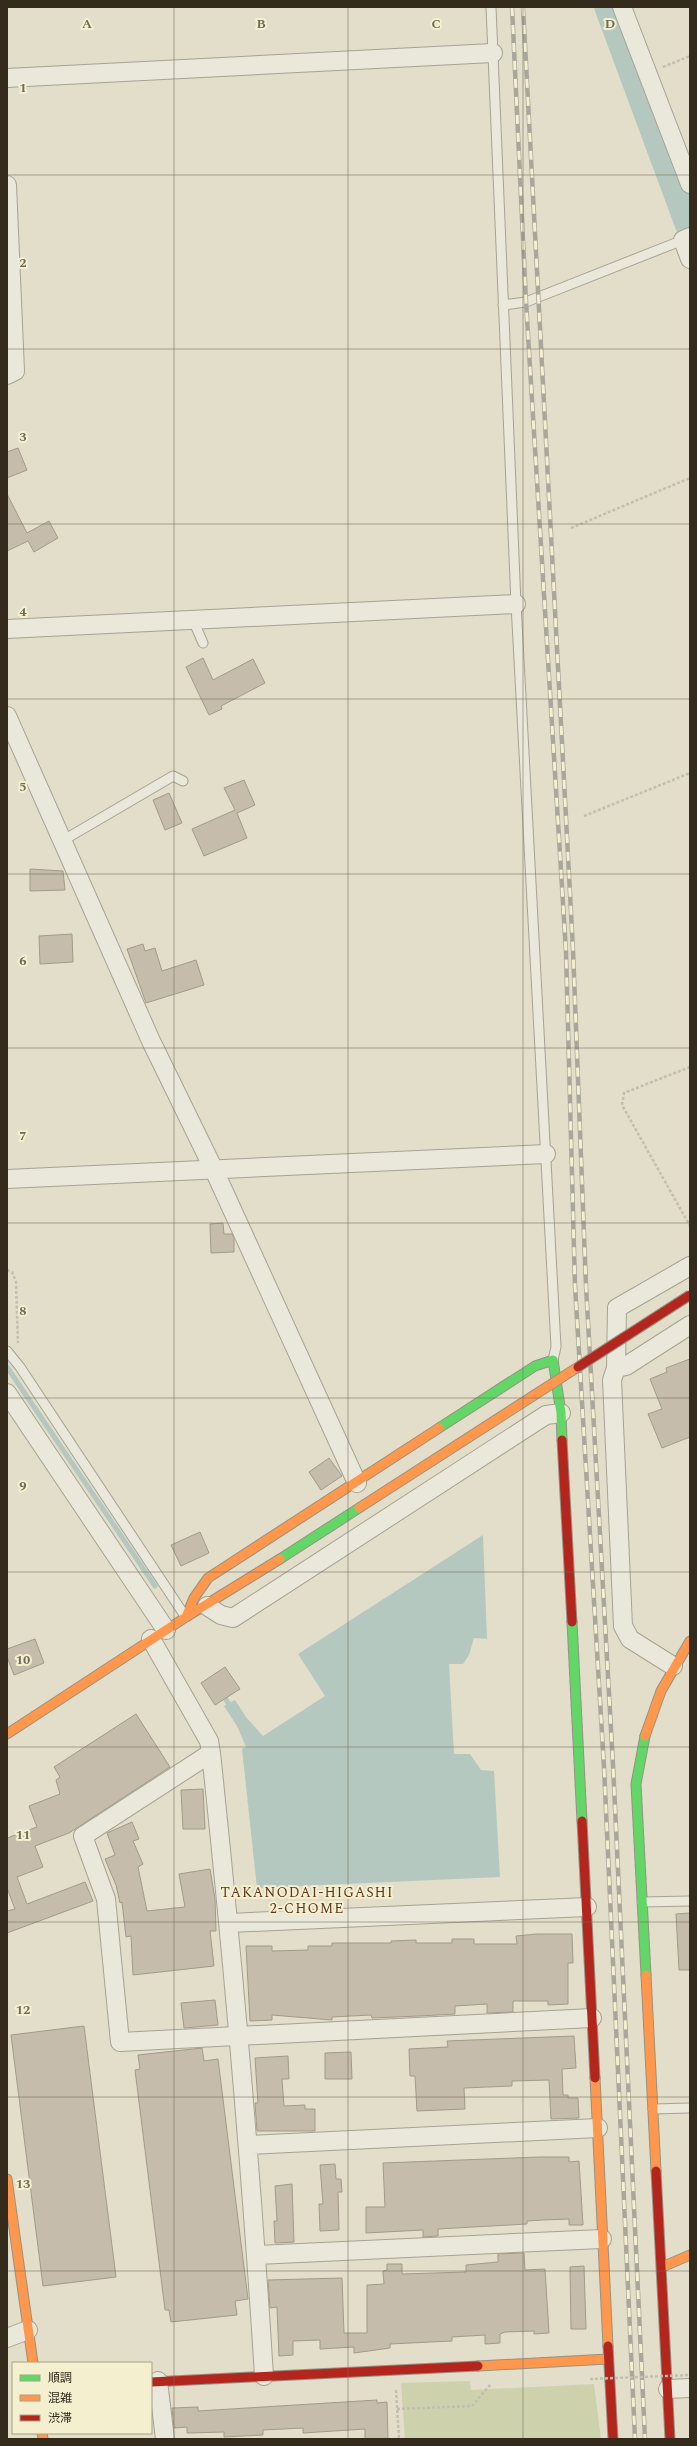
<svg xmlns="http://www.w3.org/2000/svg" width="697" height="2446" font-family="Spectral,'Noto Sans JP',serif">
<rect width="100%" height="100%" fill="#e2deca"/>
<path fill="#cdd2ac" d="M 470,2381 L 471,2390 L 594,2384 L 601,2439 L 405,2439 L 401,2383 Z"/>
<path fill="#b5c8bf" d="M 483,1535 L 487,1639 L 474,1638 L 469,1655 L 463,1664 L 449,1664 L 454,1754 L 470,1754 L 481,1770 L 494,1771 L 500,1877 L 257,1888 L 242,1749 L 246,1747 L 237,1726 L 224,1706 L 235,1700 L 246,1717 L 263,1736 L 325,1696 L 298,1654 Z"/>
<g fill="none" stroke-linecap="round" stroke-linejoin="round">
<path stroke="#b5c8bf" stroke-width="5" d="M 7,1367 L 155,1586
M 225,1698 L 231,1708"/>
<path stroke="#b5c8bf" stroke-width="31" d="M 610,7 L 690,223"/>
</g>
<path fill="#c5bcab" stroke="#a29a8a" d="M 18,448 L 27,470 L 7,478 L 7,452 Z
M 7,494 L 27,533 L 49,521 L 58,538 L 34,552 L 28,541 L 7,551 Z
M 203,658 L 213,680 L 253,659 L 265,683 L 221,706 L 222,709 L 209,715 L 186,667 Z
M 244,780 L 255,805 L 237,813 L 247,838 L 204,856 L 192,829 L 235,810 L 224,788 Z
M 169,793 L 182,823 L 165,830 L 153,800 Z
M 30,869 L 63,871 L 65,890 L 30,891 Z
M 72,934 L 73,962 L 40,964 L 39,936 Z
M 143,944 L 145,951 L 155,948 L 162,971 L 196,960 L 204,985 L 146,1003 L 127,949 Z
M 223,1223 L 224,1234 L 232,1234 L 234,1238 L 234,1252 L 211,1253 L 210,1224 Z
M 690,1359 L 690,1437 L 662,1448 L 648,1414 L 662,1409 L 650,1379 L 667,1372 L 666,1368 Z
M 329,1458 L 342,1476 L 321,1490 L 309,1472 Z
M 200,1532 L 209,1553 L 181,1566 L 171,1545 Z
M 35,1639 L 44,1663 L 14,1675 L 7,1657 L 7,1649 Z
M 225,1667 L 240,1689 L 215,1705 L 201,1683 Z
M 136,1714 L 170,1767 L 69,1833 L 35,1846 L 43,1867 L 17,1877 L 27,1904 L 85,1882 L 93,1901 L 7,1933 L 7,1911 L 15,1909 L 7,1888 L 7,1838 L 37,1827 L 29,1806 L 60,1794 L 56,1780 L 60,1777 L 54,1767 Z
M 203,1789 L 205,1829 L 183,1829 L 181,1790 Z
M 132,1822 L 139,1839 L 133,1841 L 143,1864 L 138,1867 L 147,1911 L 185,1907 L 179,1874 L 210,1869 L 215,1899 L 216,1931 L 210,1931 L 214,1966 L 133,1975 L 131,1936 L 126,1937 L 122,1902 L 120,1903 L 116,1885 L 105,1859 L 115,1855 L 107,1833 Z
M 690,1913 L 690,1970 L 679,1970 L 676,1914 Z
M 537,1934 L 572,1934 L 573,1963 L 568,1963 L 568,2004 L 548,2005 L 548,2001 L 513,2001 L 513,2012 L 487,2013 L 487,2004 L 455,2006 L 455,2014 L 419,2016 L 372,2018 L 371,2015 L 332,2017 L 332,2020 L 272,2015 L 272,2020 L 250,2021 L 246,1946 L 272,1946 L 272,1951 L 308,1950 L 308,1946 L 332,1946 L 332,1943 L 391,1943 L 391,1941 L 416,1940 L 416,1943 L 452,1943 L 452,1939 L 474,1939 L 474,1944 L 517,1944 L 516,1936 Z
M 215,2000 L 218,2025 L 184,2028 L 181,2003 Z
M 84,2026 L 116,2277 L 43,2286 L 11,2035 Z
M 574,2036 L 576,2068 L 562,2069 L 563,2095 L 568,2095 L 568,2098 L 578,2098 L 579,2118 L 551,2119 L 549,2080 L 512,2081 L 512,2086 L 464,2088 L 465,2109 L 417,2111 L 415,2076 L 410,2076 L 409,2049 L 448,2047 L 447,2041 Z
M 202,2048 L 204,2061 L 218,2059 L 248,2299 L 235,2301 L 237,2315 L 171,2322 L 169,2310 L 165,2310 L 135,2070 L 140,2069 L 138,2055 Z
M 351,2052 L 352,2079 L 325,2079 L 325,2053 Z
M 288,2056 L 289,2079 L 282,2079 L 284,2106 L 305,2105 L 305,2109 L 315,2109 L 315,2131 L 257,2131 L 255,2103 L 258,2103 L 255,2058 Z
M 540,2157 L 569,2157 L 569,2162 L 579,2161 L 583,2225 L 569,2225 L 569,2219 L 543,2220 L 527,2221 L 527,2224 L 438,2229 L 438,2236 L 423,2237 L 423,2230 L 366,2233 L 366,2207 L 385,2207 L 383,2163 Z
M 335,2164 L 336,2179 L 341,2179 L 342,2192 L 338,2192 L 339,2230 L 320,2231 L 319,2204 L 323,2204 L 320,2165 Z
M 292,2184 L 294,2242 L 275,2243 L 274,2221 L 277,2221 L 275,2186 Z
M 524,2253 L 525,2270 L 545,2269 L 549,2333 L 534,2334 L 534,2331 L 505,2332 L 500,2334 L 500,2343 L 485,2344 L 485,2335 L 452,2337 L 452,2341 L 390,2344 L 390,2348 L 354,2353 L 354,2347 L 320,2349 L 320,2340 L 293,2341 L 293,2355 L 279,2356 L 277,2307 L 270,2308 L 268,2280 L 342,2278 L 344,2333 L 367,2333 L 367,2285 L 384,2284 L 383,2271 L 387,2270 L 387,2264 L 402,2264 L 402,2274 L 466,2272 L 466,2265 L 498,2262 L 498,2254 Z
M 584,2266 L 586,2329 L 571,2329 L 570,2267 Z
M 377,2400 L 377,2403 L 387,2402 L 388,2439 L 365,2439 L 365,2429 L 303,2433 L 303,2428 L 263,2430 L 263,2435 L 224,2437 L 224,2432 L 187,2433 L 187,2427 L 174,2428 L 172,2408 L 198,2407 L 198,2411 Z"/>
<g fill="none" stroke-linecap="round" stroke-linejoin="round">
<defs>
<path id="lane" d="M 491,7 L 516,604 L 556,1347 L 553,1360
M 503,305 L 526,302 L 683,240
M 193,620 L 203,643
M 62,841 L 173,776 L 183,781
M 7,1351 L 20,1367 L 185,1616
M 642,1902 L 690,1901
M 653,2109 L 690,2108"/>
<path id="street" d="M 622,7 L 690,184
M 7,78 L 493,53
M 7,185 L 15,371 L 7,375
M 690,237 L 683,240 L 690,259
M 7,629 L 516,604
M 7,716 L 151,1041 L 214,1170 L 357,1483
M 7,1179 L 546,1154
M 690,1266 L 617,1308 L 616,1368 L 626,1366 L 690,1325
M 616,1368 L 612,1380 L 623,1626 L 630,1639 L 673,1666
M 7,1393 L 166,1630
M 207,1606 L 221,1615 L 233,1618 L 546,1415 L 561,1413
M 151,1639 L 209,1741 L 211,1753
M 229,1923 L 587,1907
M 248,2145 L 598,2128
M 257,2255 L 602,2239
M 7,2338 L 28,2330
M 264,2376 C 251,2168 233,1960 211,1753 L 83,1836 L 106,1899 L 120,2042 L 592,2018
M 158,2381 L 165,2439
M 668,2389 L 690,2388"/>
<path id="fast" d="M 439,1428 L 535,1366 L 553,1360 L 561,1413 L 562,1440
M 280,1559 L 359,1508
M 572,1622 L 582,1821
M 645,1736 L 636,1784 L 646,1975"/>
<path id="slow" d="M 186,1617 L 194,1598 L 208,1578 L 439,1428
M 7,1734 L 186,1617 L 280,1559
M 645,1736 L 661,1691 L 690,1641
M 646,1975 L 656,2171
M 595,2078 L 608,2346
M 7,2179 L 33,2363
M 662,2267 L 690,2255
M 478,2366 L 608,2359
M 42,2433 L 43,2439"/>
<path id="jam" d="M 562,1440 L 572,1622
M 582,1821 L 595,2078
M 656,2171 L 670,2439
M 608,2346 L 613,2439
M 151,2382 L 478,2366"/>
</defs>
<use href="#lane" stroke="#a7a293" stroke-width="11"/>
<use href="#street" stroke="#a7a293" stroke-width="20"/>
<use href="#fast" stroke="#969284" stroke-width="11"/>
<use href="#slow" stroke="#969284" stroke-width="11"/>
<use href="#jam" stroke="#969284" stroke-width="11"/>
<path stroke="#c2bfb2" stroke-width="2.5" stroke-dasharray="3 2" stroke-linecap="butt" d="M 663,67 L 690,56
M 571,528 L 690,478
M 584,816 L 690,773
M 690,1067 L 624,1093 L 622,1105 L 690,1226
M 7,1270 L 12,1272 L 16,1282 L 18,1343
M 396,2390 L 399,2439
M 397,2409 L 472,2406 L 491,2384"/>
<use href="#lane" stroke="#eae7db" stroke-width="9"/>
<use href="#street" stroke="#eae7db" stroke-width="18"/>
<use href="#fast" stroke="#63d668" stroke-width="9"/>
<use href="#slow" stroke="#ff974d" stroke-width="9"/>
<use href="#jam" stroke="#b3261e" stroke-width="9"/>
<defs>
<path id="rail" d="M 512,7 L 526,302 L 566,952 L 575,1286 L 604,1767 L 635,2439
M 523,7 L 573,950 L 586,1286 L 613,1765 L 645,2439"/>
</defs>
<use href="#rail" stroke="#a9a69b" stroke-width="4.5"/>
<use href="#rail" stroke="#f4efcf" stroke-width="3" stroke-dasharray="9" stroke-linecap="butt"/>
<defs>
<path id="slow-bridge" d="M 359,1508 L 578,1367"/>
<path id="jam-bridge" d="M 578,1367 L 690,1295"/>
</defs>
<use href="#slow-bridge" stroke="#969284" stroke-width="11" stroke-linecap="butt"/>
<use href="#jam-bridge" stroke="#969284" stroke-width="11" stroke-linecap="butt"/>
<path stroke="#c2bfb2" stroke-width="2.5" stroke-dasharray="3 2" stroke-linecap="butt" d="M 590,2379 L 690,2375"/>
<use href="#slow-bridge" stroke="#ff974d" stroke-width="9"/>
<use href="#jam-bridge" stroke="#b3261e" stroke-width="9"/>
</g>
<path fill="none" stroke="#716a59" stroke-width="1" stroke-opacity="0.55" d="M 174,7 L 174,2439M 348,7 L 348,2439M 523,7 L 523,2439M 7,175 L 690,175M 7,349 L 690,349M 7,524 L 690,524M 7,699 L 690,699M 7,874 L 690,874M 7,1048 L 690,1048M 7,1223 L 690,1223M 7,1398 L 690,1398M 7,1572 L 690,1572M 7,1747 L 690,1747M 7,1922 L 690,1922M 7,2097 L 690,2097M 7,2271 L 690,2271"/>
<g text-anchor="middle" stroke-width="4" stroke-linejoin="round" paint-order="stroke">
<g font-size="14" letter-spacing="1" fill="#5f351d" stroke="#f4efcf">
<text x="307" y="1897">TAKANODAI-HIGASHI<tspan x="307" dy="16">2-CHOME</tspan></text>
</g>
</g>
<g font-size="13" text-anchor="middle" font-weight="bold" fill="#716a59" stroke="#f4efcf" stroke-width="4" stroke-linejoin="round" paint-order="stroke">
<text x="87" y="28">A</text>
<text x="261" y="28">B</text>
<text x="436" y="28">C</text>
<text x="610" y="28">D</text>
<text x="23" y="92">1</text>
<text x="23" y="267">2</text>
<text x="23" y="441">3</text>
<text x="23" y="616">4</text>
<text x="23" y="791">5</text>
<text x="23" y="965">6</text>
<text x="23" y="1140">7</text>
<text x="23" y="1315">8</text>
<text x="23" y="1490">9</text>
<text x="23" y="1664">10</text>
<text x="23" y="1839">11</text>
<text x="23" y="2014">12</text>
<text x="23" y="2188">13</text>
</g>
<rect width="697" height="2446" fill="none" stroke="#342b1c" stroke-width="16"/>
<rect x="12" y="2362" width="140" height="72" fill="#f4efcf" stroke="#a7a187"/>
<rect x="20" y="2375" width="20" height="6" fill="#63d668" stroke="#a7a187"/>
<text x="48" y="2382" font-size="12" fill="#342b1c">順調</text>
<rect x="20" y="2395" width="20" height="6" fill="#ff974d" stroke="#a7a187"/>
<text x="48" y="2402" font-size="12" fill="#342b1c">混雑</text>
<rect x="20" y="2415" width="20" height="6" fill="#b3261e" stroke="#a7a187"/>
<text x="48" y="2422" font-size="12" fill="#342b1c">渋滞</text>
</svg>
